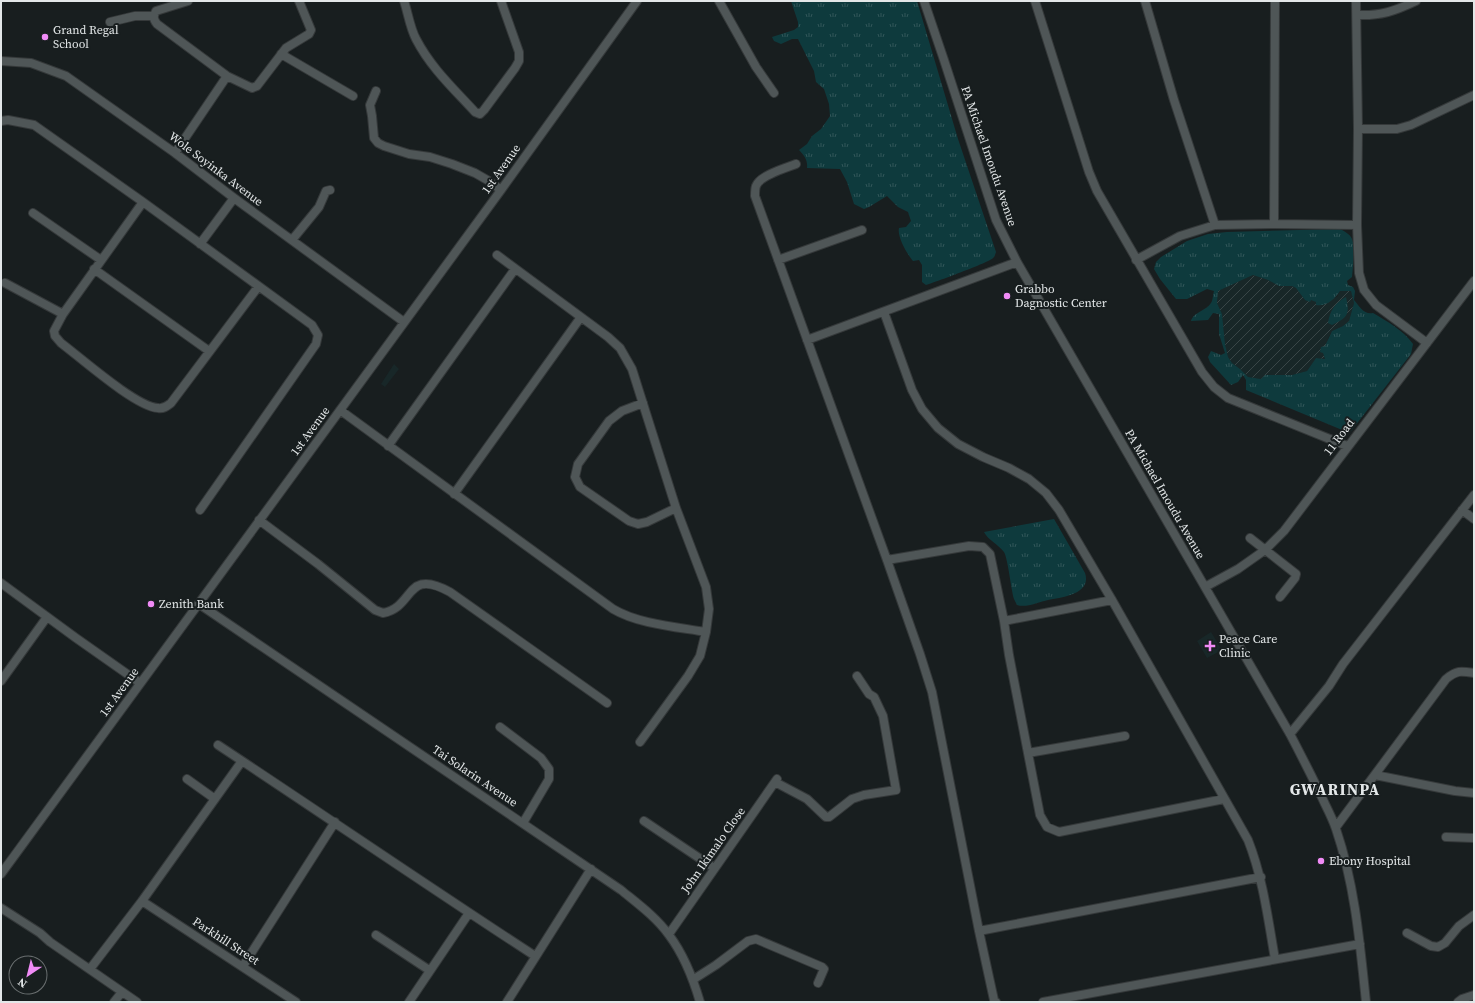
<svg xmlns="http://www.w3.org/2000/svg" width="1475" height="1003" font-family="'Source Serif 4',serif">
<defs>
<pattern id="industrial-furrows" width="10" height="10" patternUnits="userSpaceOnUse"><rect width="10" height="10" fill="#182728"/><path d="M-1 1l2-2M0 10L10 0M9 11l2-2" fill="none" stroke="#394647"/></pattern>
<pattern id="grass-tufts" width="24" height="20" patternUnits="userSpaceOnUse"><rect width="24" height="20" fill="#0e3a3d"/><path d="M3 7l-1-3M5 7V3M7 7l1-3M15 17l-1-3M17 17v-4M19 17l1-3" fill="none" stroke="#315659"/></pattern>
</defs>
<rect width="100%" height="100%" fill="#181e1f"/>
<path fill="#182728" d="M 394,364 L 399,369 L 385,387 L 381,384 Z
M 1211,632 L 1222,650 L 1207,658 L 1197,641 Z"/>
<path fill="url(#industrial-furrows)" d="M 1253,275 L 1268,280 L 1279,286 L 1292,286 L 1296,288 L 1305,300 L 1313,300 L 1316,302 L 1337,297 L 1340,291 L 1351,290 L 1354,303 L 1349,321 L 1343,326 L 1332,331 L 1329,336 L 1323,353 L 1325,359 L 1316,358 L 1307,371 L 1292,375 L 1265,375 L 1261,379 L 1248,377 L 1240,369 L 1232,363 L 1228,357 L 1225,344 L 1222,314 L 1217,303 L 1218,291 Z"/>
<path fill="url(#grass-tufts)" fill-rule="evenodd" d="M 791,1 L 917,1 L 958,139 L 996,252 C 995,254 995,257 993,258 C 990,262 933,283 926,285 L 922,282 L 922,265 L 919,260 L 913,261 C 907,254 897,237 899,228 L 906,227 L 911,221 L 908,212 L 898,207 L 887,196 L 869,207 L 864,209 L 854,204 L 847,182 L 840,169 L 807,168 C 808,160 804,155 799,150 L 807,144 L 812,136 L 821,129 L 830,116 L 829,104 L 824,89 L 816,82 L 814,71 L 798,39 L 792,39 L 781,44 L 774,41 L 772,37 L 794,30 L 798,27 L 798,22 Z
M 1340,229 C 1344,231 1350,234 1352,239 C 1355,245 1353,268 1352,277 L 1347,281 L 1348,285 L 1353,287 L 1355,291 L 1354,300 C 1360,307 1364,315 1373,313 C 1388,322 1403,330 1413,344 L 1411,354 L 1351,431 L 1347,432 L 1246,390 L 1246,380 L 1243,375 L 1238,382 L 1231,385 L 1210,362 L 1208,357 L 1211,351 L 1221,355 L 1225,353 L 1219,334 L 1219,314 L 1213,313 L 1208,320 L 1191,321 C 1194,311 1208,311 1212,301 C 1213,298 1213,294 1214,291 L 1207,289 L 1187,299 L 1176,299 L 1160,279 L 1154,269 L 1156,262 L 1161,257 L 1187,241 L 1208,234 L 1227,232 ZM 1253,275 L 1268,280 L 1279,286 L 1292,286 L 1296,288 L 1305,300 L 1310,302 L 1311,300 L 1316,302 L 1316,305 C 1326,307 1335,299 1340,291 L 1351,291 L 1354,303 L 1349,321 L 1343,326 L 1332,331 L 1325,346 L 1321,347 L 1320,352 L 1323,353 L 1325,359 L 1316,358 L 1307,371 L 1292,375 L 1265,375 L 1261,379 L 1248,377 L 1240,369 L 1232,363 L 1228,357 L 1225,344 L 1222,314 L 1217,303 L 1218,291 Z
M 1346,297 C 1350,314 1348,318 1332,325 L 1328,323 C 1330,310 1335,303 1346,297 Z
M 1054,519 L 1085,573 C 1092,594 1062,597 1048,600 C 1039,602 1026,608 1017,605 L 1014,599 C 1011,589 1008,559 1004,552 C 998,544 988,540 984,532 Z"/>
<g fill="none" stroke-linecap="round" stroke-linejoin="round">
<defs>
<path id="minor" d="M 188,1 L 156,11 C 153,16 153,19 157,24 L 227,76 L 252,88 L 257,86 L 286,48 L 309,34 L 311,30 L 299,1
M 404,1 C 408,13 410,28 416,39 C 431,68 454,89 475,112 L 480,114 L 484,110 L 515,68 L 519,61 L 519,52 L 501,1
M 719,1 L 756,67 L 774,93
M 924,1 L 944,60 L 996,220 L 1017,262 L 1290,734 C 1302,757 1314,780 1325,804 C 1329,812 1333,820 1336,829 C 1355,885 1360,944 1366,1002
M 1035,1 L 1089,172 L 1097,191 L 1202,372 L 1214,387 L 1228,398 L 1347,446
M 1145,1 L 1174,100 L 1215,225
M 1356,1 L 1358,129 L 1357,225 L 1359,273 L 1364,290 L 1376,305 L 1427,343
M 1357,15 C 1381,16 1395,11 1416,1
M 110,22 L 135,16 L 153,16
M 281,54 L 353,96
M 1,61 L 31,63 L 66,76 L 175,153 L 234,198 L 404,322
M 376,91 L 370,105 L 372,116 L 374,138 L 378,143 L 384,146 L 409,154 L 430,157 L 452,164 L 475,173 L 489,181 L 501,190
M 1,121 L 8,120 L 34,125 L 143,202 L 312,325 L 318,335 L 316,344 L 200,510
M 1358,129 L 1397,129 L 1411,125 L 1474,95
M 175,153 L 227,76
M 796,164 C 786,168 760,175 756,186 C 755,189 755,193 755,196 L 887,560 L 920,654 L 932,692 L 979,931 L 994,1000 L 996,1002
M 143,202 L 63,314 L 54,331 L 55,336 L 61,343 C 81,358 136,407 158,408 C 164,409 167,406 171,403 L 258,287
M 33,213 L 101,260
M 1274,224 L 1275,1
M 292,240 L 319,207 L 326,191 L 330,190
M 200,244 L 234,198
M 497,255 L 608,337 L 620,348 L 632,369 L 676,508 L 706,587 L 709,609 L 706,632 L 700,656 L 688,676 L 640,742
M 778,260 L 862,230
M 1136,260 L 1180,236 L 1215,225 L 1274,224 L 1357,225
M 94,269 L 209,351
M 5,283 L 63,314
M 884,312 L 912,390 L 922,409 L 938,428 L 958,444 L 983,457 L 1009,468 L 1029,479 L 1046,493 L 1059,510 L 1112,600 L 1248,840 C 1263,878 1268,919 1275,959
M 807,340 L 1017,262
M 643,403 L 622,411 L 609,421 L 578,464 L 575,477 L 580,487 L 629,521 L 638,524 L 647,522 L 676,508
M 340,410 L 613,609 C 638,624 677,627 706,632
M 388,446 L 515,269
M 454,494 L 581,317
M 1462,510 L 1474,519
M 259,520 L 318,564 L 375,610 L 383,613 C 415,607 405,567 450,592 L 607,703
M 1250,538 L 1296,574 L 1295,578 L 1280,597
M 887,560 L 969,546 L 983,547 L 990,554 L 1004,621 L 1009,655 L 1040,815 L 1047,827 L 1059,832 L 1224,799
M 1,583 L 76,638 L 140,683
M 1205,587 L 1238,569 L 1265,550 L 1284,531 L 1474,281
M 199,604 L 621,890 C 638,904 656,917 669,935 C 684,955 693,978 700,1002
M 1004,621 L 1112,600
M 1,681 L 47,617
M 500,727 L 541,758 L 549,769 L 549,779 L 523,823
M 1290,734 L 1329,686 L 1343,664 L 1474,495
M 218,745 C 324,815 429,887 535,956
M 1028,753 L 1125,736
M 1375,775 L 1455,791 L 1474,793
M 187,779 L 215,799
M 775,782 L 807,799 L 826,817 L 829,817 L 852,799 L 864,795 L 896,790 L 883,716 L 874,697 L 869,694 L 857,676
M 644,821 L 714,868
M 1336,827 L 1446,679 C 1457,670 1461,671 1474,673
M 1446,837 L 1474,838
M 1,874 L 501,190 L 637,1
M 142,901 L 296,1002
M 1,908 L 40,933 L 50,942 L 137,1002
M 979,931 L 1261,877
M 1407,933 L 1431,946 L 1438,947 L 1445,943 L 1459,926 L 1474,915
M 669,934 L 777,779
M 376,935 L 429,970
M 243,966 L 335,822
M 90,969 L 142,901 L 242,761
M 694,979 L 716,965 L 748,941 L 756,939 L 822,967 L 824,969 L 818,983
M 114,1002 L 122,992
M 409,1002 L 469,913
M 507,1002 L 591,869
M 1043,1002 L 1360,944
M 1458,1002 L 1462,999 L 1474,995"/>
</defs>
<use href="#minor" stroke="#35393a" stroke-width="10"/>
<use href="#minor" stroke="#4f5657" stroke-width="8"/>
</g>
<g fill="#f08bf6" stroke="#181e1f" stroke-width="1.5">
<circle cx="45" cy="37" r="4"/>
<circle cx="1007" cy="296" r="4"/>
<circle cx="151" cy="604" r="4"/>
<path d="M1208 640h4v4h4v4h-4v4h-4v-4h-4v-4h4z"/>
<circle cx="1321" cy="861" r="4"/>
</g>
<g text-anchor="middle" stroke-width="4" stroke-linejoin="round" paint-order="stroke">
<g font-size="12" fill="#e3e7e8" stroke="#181e1f" text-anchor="start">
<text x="53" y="34">Grand Regal<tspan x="53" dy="14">School</tspan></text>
<text x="1015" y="293">Grabbo<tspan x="1015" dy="14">Dagnostic Center</tspan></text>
<text x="159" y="608">Zenith Bank</text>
<text x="1219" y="643">Peace Care<tspan x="1219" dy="14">Clinic</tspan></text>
<text x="1329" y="865">Ebony Hospital</text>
</g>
<g font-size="12" fill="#e3e7e8" stroke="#181e1f">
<text transform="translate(989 156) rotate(71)" y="4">PA Michael Imoudu Avenue</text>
<text transform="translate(216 169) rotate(37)" y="4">Wole Soyinka Avenue</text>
<text transform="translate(501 169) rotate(-55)" y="4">1st Avenue</text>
<text transform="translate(310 431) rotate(-54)" y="4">1st Avenue</text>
<text transform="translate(1339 437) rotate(-53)" y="4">11 Road</text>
<text transform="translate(1165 494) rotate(60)" y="4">PA Michael Imoudu Avenue</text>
<text transform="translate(119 692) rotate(-54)" y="4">1st Avenue</text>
<text transform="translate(475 776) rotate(34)" y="4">Tai Solarin Avenue</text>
<text transform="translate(713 850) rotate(-55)" y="4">John Ikimalo Close</text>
<text transform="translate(226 941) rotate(33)" y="4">Parkhill Street</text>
</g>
<g font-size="16" font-weight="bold" letter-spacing="1" fill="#e3e7e8" stroke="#181e1f">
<text x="1335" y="795">GWARINPA</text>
</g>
</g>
<rect width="1475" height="1003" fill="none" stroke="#e3e7e8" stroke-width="4"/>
<g transform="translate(28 975) rotate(215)"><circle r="19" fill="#181e1f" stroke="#696e6f"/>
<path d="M0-3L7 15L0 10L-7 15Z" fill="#f08bf6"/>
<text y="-6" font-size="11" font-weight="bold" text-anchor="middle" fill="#e3e7e8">N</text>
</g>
</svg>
